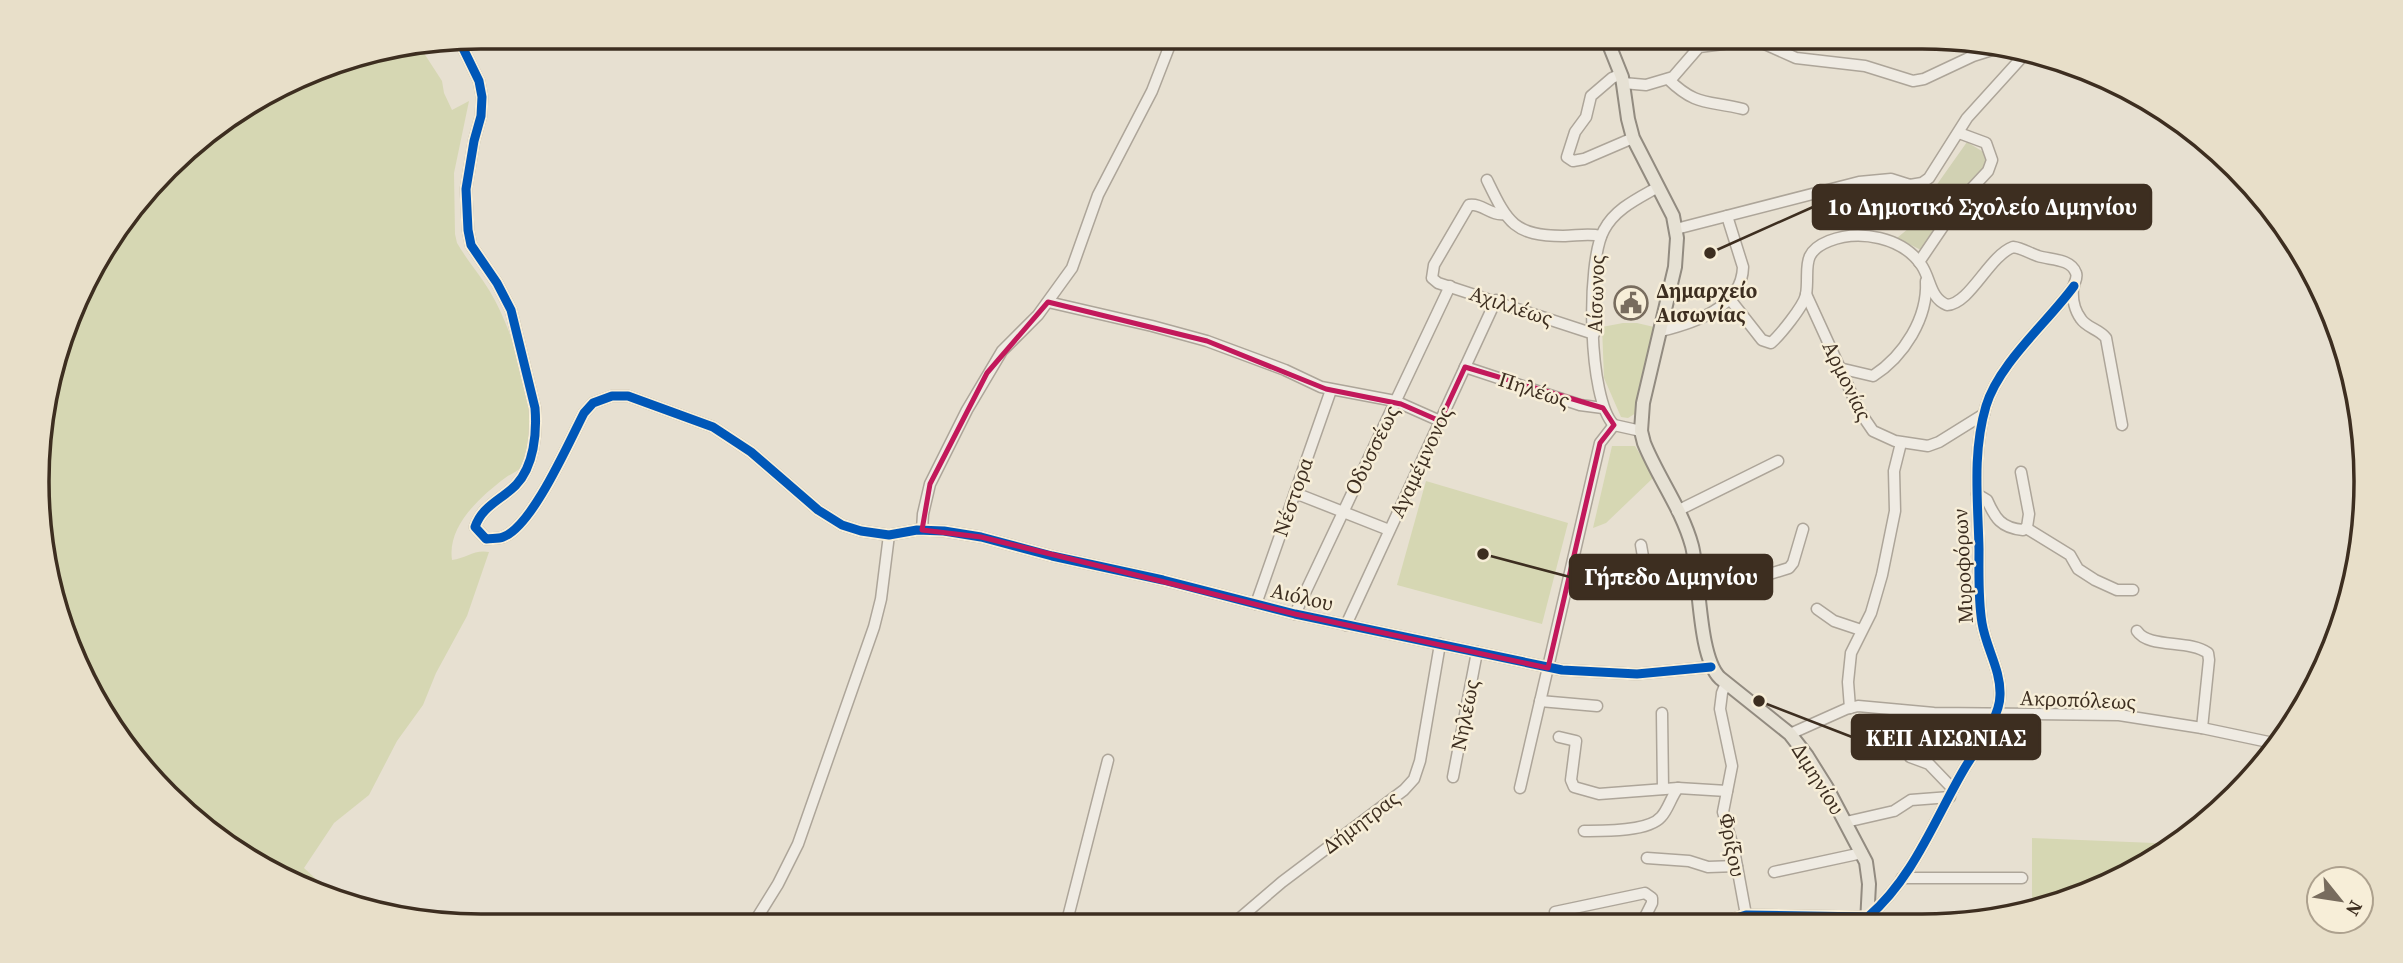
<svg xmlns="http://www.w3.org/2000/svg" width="2403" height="963" font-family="'Source Serif 4',serif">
<rect width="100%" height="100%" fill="#e7e0d1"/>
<g fill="#d6d7b3">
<path d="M420,47l22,34 2,12 8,17 17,-9 -15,72 1,61 2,9c11,19 26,35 36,54 20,35 54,132 29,169 -4,6 -12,8 -17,12 -25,19 -58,48 -53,82 14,-2 23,-11 37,-8l-22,64 -31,57 -13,32 -26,36 -28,54 -35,28 -30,45 38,35 -131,-68 -100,-107 -66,-159 -4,-146 55,-164 93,-112 149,-87z"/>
<polygon points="1623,323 1637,323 1654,327 1636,413 1628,418 1621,417 1604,378 1602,327"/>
<polygon points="1612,446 1635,446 1654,477 1606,523 1593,528"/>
<polygon points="1426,481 1568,523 1542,624 1397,585"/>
<polygon points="2032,838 2154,843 2168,847 2118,881 2032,907"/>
</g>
<polygon fill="#d1d1b3" points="1967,142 1990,156 1989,166 1932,241 1921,250 1897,238 1909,228 1909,221 1921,220 1926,200"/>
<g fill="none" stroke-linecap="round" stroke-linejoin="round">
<defs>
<g id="minor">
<polyline points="1749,37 1796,58 1865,66 1913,81 1924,79 1973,56 1992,50 2003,50"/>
<path d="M459,40l20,41 3,16 -1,19 -7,25 -8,48 2,41 3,15 26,38 14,27 24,98c2,25 -1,58 -19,77 -15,15 -34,21 -41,42l11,12c5,-1 12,0 17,-2 29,-10 66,-95 81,-124l9,-10 19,-7h16l85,31 38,25 67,58 24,15 19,6 28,4 28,-5 27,1 37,6 71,19 111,24 132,34 267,56 75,4 74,-7"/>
<polyline points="1621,74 1612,78 1591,96 1586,117 1575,132 1567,157 1573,161 1584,159 1633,138"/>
<path d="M1668,79c29,28 39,21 75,30"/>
<polyline points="1623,83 1646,85 1673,77 1699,47 1723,44 1732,37"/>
<path d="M1487,180c20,41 26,56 76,56 13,0 25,-3 38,0"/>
<path d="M1504,214c-13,2 -22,-11 -35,-9l-35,60 -2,13 6,5 156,51"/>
<polyline points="1676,229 1859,182 1891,179 1910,185 1922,183 1929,178 1967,118 2025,54"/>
<polyline points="1919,262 1961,200 1988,171 1992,160 1986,143 1959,133"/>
<polyline points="1806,294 1860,412 1873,431 1895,441 1928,446 1939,442 1984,414"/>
<path d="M1729,298l33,42 9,3c9,-8 32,-36 35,-48 4,-25 -7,-42 23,-54 30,-12 74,-4 93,25 9,14 8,32 25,39 23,-1 42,-49 66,-58 9,1 16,6 25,9 11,4 33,2 38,17 2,5 -2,10 -3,15 -1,11 2,23 8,31 6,9 18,10 25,19l16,87"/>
<polyline points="1048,302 1152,326 1207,341 1285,370 1321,387 1395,401 1440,421"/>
<path d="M1661,331c32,-8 81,-23 82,-64l-16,-51"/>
<polyline points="1465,367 1580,405 1603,408"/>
<path d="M1839,368l34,8c31,-20 55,-58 53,-95"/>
<path d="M1641,431l-27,-6c-26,-25 -28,-163 -10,-195 11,-21 33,-31 54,-43"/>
<polyline points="1295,493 1389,530"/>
<path d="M1977,494l10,6c8,18 14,28 36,30l4,-3 2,-13 -8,-42"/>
<polyline points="1677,511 1778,461"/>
<polyline points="2026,528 2070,555 2078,569 2095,580 2117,590 2133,590"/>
<polyline points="922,530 923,514 930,484 967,410 1002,351 1038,315 1072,268 1098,195 1152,91 1173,37"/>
<polyline points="1641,545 1645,568 1648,573 1661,575 1696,569"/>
<polyline points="1698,585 1747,581 1789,568 1793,563 1803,529"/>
<polyline points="1256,604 1331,390"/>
<polyline points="1817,609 1834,621 1861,630"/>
<polyline points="1295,614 1450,286"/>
<polyline points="1346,625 1496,300"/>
<path d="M2137,631c12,18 52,8 71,22l1,7 -7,68"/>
<polyline points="1726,683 1722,693 1720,709 1732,766 1723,812 1734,850 1746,915 1752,923"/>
<polyline points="1540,701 1597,706"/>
<polyline points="1850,708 1848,682 1851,653 1871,613 1882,575 1895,511 1894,471 1901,443"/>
<polyline points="1662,713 1663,789"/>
<polyline points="1790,734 1846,709 1858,706 1934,713 2119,715 2202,728 2278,744"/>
<polyline points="1559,737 1576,741 1571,780 1574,787 1599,794 1678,788 1727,791"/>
<polyline points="1910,757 1929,764 1953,789"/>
<polyline points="1453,777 1477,652"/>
<polyline points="1520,788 1600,443 1614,425"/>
<polyline points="1846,822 1894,811 1911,800 1950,797"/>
<path d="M1584,831c18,0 64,1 77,-14 7,-7 10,-20 17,-29"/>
<polyline points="1647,858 1689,861 1708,867 1737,866"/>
<polyline points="1774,872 1862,853"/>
<polyline points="1902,878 2022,878"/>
<polyline points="1555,912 1645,893 1652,898 1652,903 1642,923"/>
<path d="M1720,923l26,-8 122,2c45,-39 66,-96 95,-146 12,-21 37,-52 37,-76 1,-25 -14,-47 -18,-72 -4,-24 -3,-50 -3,-74 -1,-48 -7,-96 7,-143 13,-43 61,-83 88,-120"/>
<polyline points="1233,924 1282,882 1404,790 1414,779 1420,761 1440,644"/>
<polyline points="1066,925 1108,760"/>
<polyline points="752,926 778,884 798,844 874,627 881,599 889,535"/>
</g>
<path id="major" d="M1606,37l16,40 6,42 5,19 40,78 4,22 -2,29 -32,136 -2,28 3,12c14,35 38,66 48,103 8,32 6,111 28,132l70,56 17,22 20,32 39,74 3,22 -2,39"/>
</defs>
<use href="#minor" stroke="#ada599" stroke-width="13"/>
<use href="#major" stroke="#928b80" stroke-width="16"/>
<use href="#minor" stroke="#efebe3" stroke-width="10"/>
<use href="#major" stroke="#e6e1d4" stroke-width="12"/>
<defs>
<g id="cycleway">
<path d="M459,40l20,41 3,16 -1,19 -7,25 -8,48 2,41 3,15 26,38 14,27 24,98c2,25 -1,58 -19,77 -15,15 -34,21 -41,42l11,12c5,-1 12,0 17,-2 29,-10 66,-95 81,-124l9,-10 19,-7h16l85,31 38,25 67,58 24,15 19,6 28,4 28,-5 27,1 37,6 71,19 111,24 132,34 267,56 75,4 74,-7"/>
<path d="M1720,923l26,-8 122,2c45,-39 66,-96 95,-146 12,-21 37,-52 37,-76 1,-25 -14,-47 -18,-72 -4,-24 -3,-50 -3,-74 -1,-48 -7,-96 7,-143 13,-43 61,-83 88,-120"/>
</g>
</defs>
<use href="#cycleway" stroke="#f7eed8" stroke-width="13"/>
<use href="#cycleway" stroke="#0057b8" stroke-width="9"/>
</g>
<path fill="none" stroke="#c2185b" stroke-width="5" stroke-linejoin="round" d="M1048,302l159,39 119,48 75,15 39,17 25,-54 138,41 11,17 -14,18 -52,225 -253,-54 -314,-77 -59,-7 8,-46 57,-111z"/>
<defs>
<symbol id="civic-ring" viewBox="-11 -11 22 22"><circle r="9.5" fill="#f7eed8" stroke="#786c5e" stroke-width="1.5"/><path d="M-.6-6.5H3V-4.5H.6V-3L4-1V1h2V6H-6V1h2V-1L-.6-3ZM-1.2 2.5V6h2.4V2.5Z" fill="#786c5e"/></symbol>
</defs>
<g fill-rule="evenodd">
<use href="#civic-ring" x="1612" y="284" width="38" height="38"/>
</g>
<g text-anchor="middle" stroke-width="5" stroke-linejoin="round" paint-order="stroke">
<g font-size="21" font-weight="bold" fill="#3d2e20" stroke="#f7eed8" text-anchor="start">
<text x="1656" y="298">Δημαρχείο<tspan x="1656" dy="24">Αισωνίας</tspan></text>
</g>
<g font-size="21" fill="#3d2e20" stroke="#f7eed8">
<text transform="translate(1596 294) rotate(-88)" y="7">Αίσωνος</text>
<text transform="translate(1511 306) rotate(18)" y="7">Αχιλλέως</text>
<text transform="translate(1847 381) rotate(64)" y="7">Αρμονίας</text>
<text transform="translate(1534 390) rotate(18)" y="7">Πηλέως</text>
<text transform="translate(1372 450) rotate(-64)" y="7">Οδυσσέως</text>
<text transform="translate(1421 462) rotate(-65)" y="7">Αγαμέμνονος</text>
<text transform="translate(1293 497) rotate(-71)" y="7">Νέστορα</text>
<text transform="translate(1963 566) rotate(-93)" y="7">Μυροφόρων</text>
<text transform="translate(1302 597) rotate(13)" y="7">Αιόλου</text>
<text transform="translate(2078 700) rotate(2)" y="7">Ακροπόλεως</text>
<text transform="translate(1465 715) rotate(-79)" y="7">Νηλέως</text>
<text transform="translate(1818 779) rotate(58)" y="7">Διμηνίου</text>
<text transform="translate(1361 822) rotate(-37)" y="7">Δήμητρας</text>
<text transform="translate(1732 845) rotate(79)" y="7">Φρίξου</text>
</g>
</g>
<path d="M0 0H2403V963H0ZM481 49H1922A432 432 0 0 1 2354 481V482A432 432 0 0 1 1922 914H481A432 432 0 0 1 49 482V481A432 432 0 0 1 481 49Z" fill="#e8dfc9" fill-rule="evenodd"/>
<path fill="none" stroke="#3d2e20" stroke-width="3.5" d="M481 49H1922A432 432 0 0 1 2354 481V482A432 432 0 0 1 1922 914H481A432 432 0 0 1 49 482V481A432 432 0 0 1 481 49Z"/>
<path fill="none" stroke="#3d2e20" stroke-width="2.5" d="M1710 253L1813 207M1483 554L1570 577M1759 701L1852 737"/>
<g fill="#3d2e20" stroke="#f7eed8" stroke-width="2.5">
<circle cx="1710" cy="253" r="7"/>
<circle cx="1483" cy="554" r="7"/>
<circle cx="1759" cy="701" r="7"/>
</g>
<g fill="#3d2e20" stroke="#3d2e20" stroke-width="2.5">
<rect x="1813" y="185" width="338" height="44" rx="7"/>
<rect x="1570" y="555" width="202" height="44" rx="7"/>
<rect x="1852" y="715" width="188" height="44" rx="7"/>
</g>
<g font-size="23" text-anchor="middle" font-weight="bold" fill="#fff">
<text x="1982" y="215">1ο Δημοτικό Σχολείο Διμηνίου</text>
<text x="1671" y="585">Γήπεδο Διμηνίου</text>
<text x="1946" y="746">ΚΕΠ ΑΙΣΩΝΙΑΣ</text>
</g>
<g transform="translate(2340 900) rotate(120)"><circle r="33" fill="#f7eed8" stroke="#ada18e" stroke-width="2"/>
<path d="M0-5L12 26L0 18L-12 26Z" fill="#786c5e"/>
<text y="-10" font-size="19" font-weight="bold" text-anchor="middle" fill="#3d2e20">N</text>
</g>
</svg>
